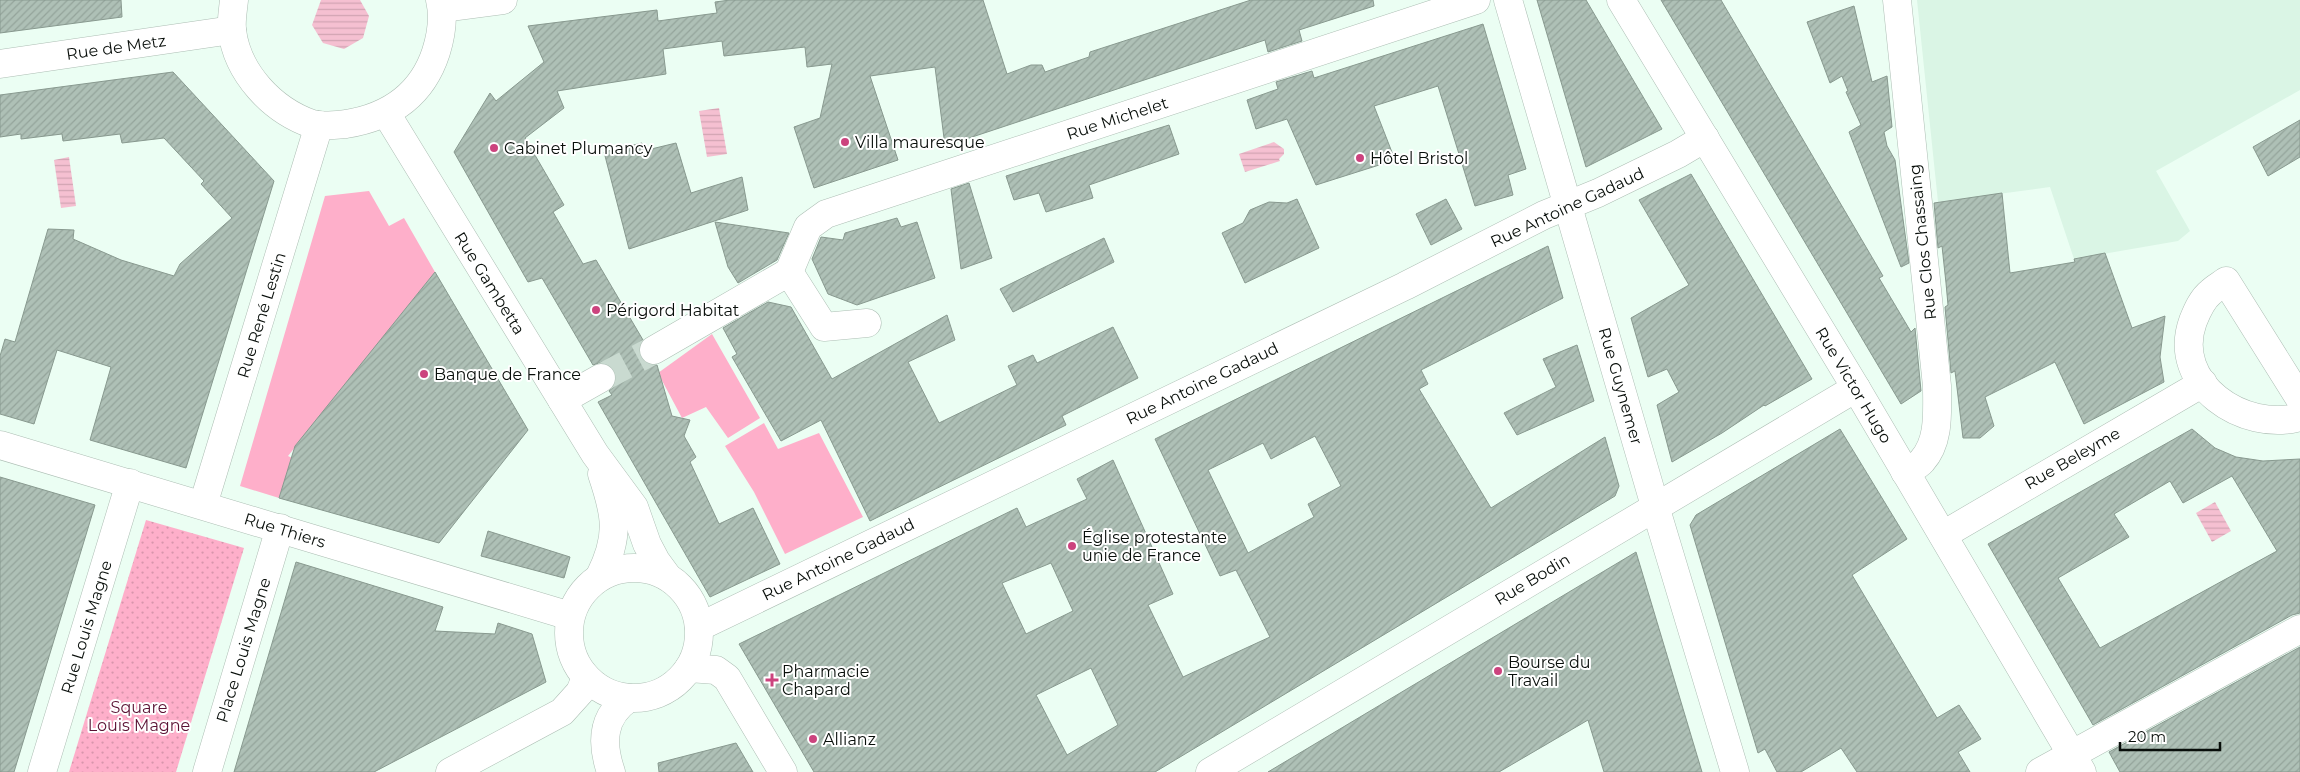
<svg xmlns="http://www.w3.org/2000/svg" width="2300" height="772" font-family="Montserrat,sans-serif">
<defs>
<pattern id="park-dots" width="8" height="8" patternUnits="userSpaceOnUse" patternTransform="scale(1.25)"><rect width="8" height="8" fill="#feafca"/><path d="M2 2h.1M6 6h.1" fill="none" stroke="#d895ac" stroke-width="1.8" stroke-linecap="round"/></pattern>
<pattern id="water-rules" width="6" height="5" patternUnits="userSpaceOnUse" patternTransform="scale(1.25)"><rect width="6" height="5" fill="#f5c0d1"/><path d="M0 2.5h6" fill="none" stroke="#d1a4b2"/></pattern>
<pattern id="building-hatch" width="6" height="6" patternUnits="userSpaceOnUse" patternTransform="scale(1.25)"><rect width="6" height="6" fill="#aec0b6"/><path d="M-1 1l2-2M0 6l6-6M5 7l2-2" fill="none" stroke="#94a49b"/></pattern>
</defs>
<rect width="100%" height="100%" fill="#ebfef3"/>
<polygon fill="#daf5e5" points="1917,0 2300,0 2300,90 2156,171 2190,231 2178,241 2074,259 2050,187 1938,202"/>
<g fill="#feafca">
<polygon points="369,191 389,226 404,218 435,272 288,456 292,458 279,498 240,486 325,196"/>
<polygon points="712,334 760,418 728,438 706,407 682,418 658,373"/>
<polygon points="764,423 778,449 819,433 863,517 785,554 754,492 725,446"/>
</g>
<polygon fill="url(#park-dots)" points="146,520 244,548 176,772 69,772"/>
<g fill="url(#water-rules)">
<polygon points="321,0 360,0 369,16 363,38 344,49 323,43 312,25"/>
<polygon points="719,108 727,154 707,157 699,111"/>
<polygon points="1274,142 1284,149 1284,154 1279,159 1280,161 1245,172 1239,154"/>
<polygon points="69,157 76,206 61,208 54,160"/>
<polygon points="2215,502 2231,531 2212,542 2196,513"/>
</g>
<g fill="url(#building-hatch)" stroke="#88998f" fill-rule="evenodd">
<polygon points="0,0 121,0 122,17 0,33"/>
<polygon points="730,0 983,0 1007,74 1031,65 1042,65 1045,72 1089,57 1090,52 1251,0 1373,0 1374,6 1299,30 1302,41 1268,52 1265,40 945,146 935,67 870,76 898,160 814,188 794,127 820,118 832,64 807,67 805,47 724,56 722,41 663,49 666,74 557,91 564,108 525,138 564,205 553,212 583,264 596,260 643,340 638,350 640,357 647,364 657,365 672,416 690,420 684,436 696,457 690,462 719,524 753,508 780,564 710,597 598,402 612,395 609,391 615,386 617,379 614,370 608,364 602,362 593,365 542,278 528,282 454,152 490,93 496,101 544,62 528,26 657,10 658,21 717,13 715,2"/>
<polygon points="1537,0 1586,0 1662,129 1586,167"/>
<polygon points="1661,0 1721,0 1883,276 1879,278 1911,332 1915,328 1921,391 1901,404"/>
<polygon points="1854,6 1872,82 1887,76 1892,127 1884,132 1887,146 1895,160 1909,263 1901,267 1849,132 1861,125 1846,92 1848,91 1842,76 1830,83 1807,22"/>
<polygon points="1483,24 1526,169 1508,175 1513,195 1475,206 1438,86 1374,106 1395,160 1316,185 1287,119 1256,129 1247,100 1278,89 1276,82 1312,71 1314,78"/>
<polygon points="173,72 274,181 186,468 90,440 111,367 57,350 34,424 0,414 0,356 5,339 15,342 48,229 74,230 73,239 121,260 174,276 180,264 232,218 201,184 204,181 164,138 122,143 120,134 63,141 62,134 21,139 21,134 0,137 0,95"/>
<polygon points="2300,120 2300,157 2268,176 2253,147"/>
<polygon points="1169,125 1179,154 1089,185 1093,198 1046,212 1039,193 1014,200 1006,176"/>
<polygon points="642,143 643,151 676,143 691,193 742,177 748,210 629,249 604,152"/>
<polygon points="1691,174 1812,379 1765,406 1764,405 1722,433 1672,462 1657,405 1679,392 1667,369 1648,377 1631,318 1689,285 1639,200"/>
<polygon points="969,183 992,258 961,269 951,189"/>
<polygon points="2002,193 2010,273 2075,262 2074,259 2105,253 2132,328 2165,316 2160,357 2164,382 2084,424 2055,362 1985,397 1994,426 1980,438 1963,438 1955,371 1951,373 1945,307 1948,305 1946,283 1942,246 1938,248 1934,203"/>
<polygon points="1297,199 1319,248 1245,283 1222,233 1243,223 1250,210 1269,202 1287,203"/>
<polygon points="1446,199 1462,229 1431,245 1416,214"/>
<polygon points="897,218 901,227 917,222 935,278 857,305 828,294 812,259 821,237 843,240 845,233"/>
<polygon points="715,222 789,233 777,260 738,283 728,267"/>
<polygon points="1104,238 1114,262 1013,312 1000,289"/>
<path d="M1548,246l15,52 -142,72 7,14 -9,5 72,119 114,-71 14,49 -4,10 -460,276h-341l-75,-128 278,-136 9,19 61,-28 -10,-20 36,-19 60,134 -25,11 35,72 87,-40 -34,-67 -16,6 -65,-137zM1315,436l26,50 -33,18 6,13 -66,36 -40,-83 55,-27 8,16zM1051,563l22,48 -47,23 -24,-51zM1091,668l27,57 -51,30 -31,-60z"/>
<polygon points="435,272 528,430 439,543 279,498 295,446"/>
<polygon points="768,302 791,307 832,379 947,315 955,340 908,362 939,423 1017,385 1008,366 1033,355 1037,363 1113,327 1138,378 1062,416 1066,425 870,521 821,420 781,441 732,357 737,354 723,328"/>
<polygon points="1577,345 1594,401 1517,435 1504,413 1556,387 1543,359"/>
<polygon points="1840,429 1907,539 1852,575 1937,718 1959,705 1981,739 1958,752 1970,772 1857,772 1841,748 1801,772 1777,772 1765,749 1758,753 1690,525 1696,515"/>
<path d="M2192,429l23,19 21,9 27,4 37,-2v154l-8,2 -199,110 -105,-181zM2232,476l45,75 -177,97 -42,-70 71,-41 -15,-23 56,-33 13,22z"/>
<polygon points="0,477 95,505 14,772 0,772"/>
<polygon points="488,531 570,557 564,578 481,556"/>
<polygon points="1636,552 1702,772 1604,772 1588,720 1499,772 1268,772"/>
<polygon points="296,562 443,607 435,631 495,634 498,623 532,634 546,682 374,772 234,772"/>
<polygon points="2300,647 2300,772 2120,772 2109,752"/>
<polygon points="736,743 753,772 659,772 658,763"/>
</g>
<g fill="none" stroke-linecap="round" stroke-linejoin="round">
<polyline stroke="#c9dad0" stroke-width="28" stroke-dasharray="28 14" stroke-linecap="butt" points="601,378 654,350"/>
<defs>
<g id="minor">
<path d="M234,0c-1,10 -3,21 -2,30 5,43 40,80 80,94 10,3 24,1 34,0 44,-7 76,-29 90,-72 5,-16 8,-35 4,-52"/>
<polyline points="1508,0 1655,506 1735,772"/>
<path d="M1897,0l40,386c0,26 3,55 -15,75 -4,5 -12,8 -17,11"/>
<polyline points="442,8 503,0"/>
<polyline points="0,64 232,30"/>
<polyline points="386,113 595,454 634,507 647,544 656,561 667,576"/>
<polyline points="789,272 808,227 826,214 1476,0"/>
<polyline points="654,350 789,272 824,327 867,323"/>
<path d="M2300,399l-74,-118c-5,4 -11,7 -15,11 -9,7 -14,19 -18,29 -23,63 51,112 107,96"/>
<polyline points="562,400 601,378"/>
<polyline points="0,445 570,616"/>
<polyline points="203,505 319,125"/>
<polyline points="1943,535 2203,383"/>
<circle cx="634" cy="633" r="65"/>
<path d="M600,576c20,-40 16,-61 2,-102"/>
<polyline points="699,627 1405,286 1544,215 1598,193 1678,154 1705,138"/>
<polyline points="689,668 716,670 727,678 783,772"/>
<polyline points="42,772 130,483"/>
<polyline points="207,772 280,528"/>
<polyline points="450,772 562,712 580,692 585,680 584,675"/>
<path d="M611,772c-10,-29 -9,-56 18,-74"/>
<polyline points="1210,772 1856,388"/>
<polyline points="2040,772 2300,629"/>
</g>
<polyline id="major" points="1621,0 1856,388 2082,772"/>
</defs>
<use href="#minor" stroke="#adbeb4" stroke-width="29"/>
<use href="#major" stroke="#adbeb4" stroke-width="29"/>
<use href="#minor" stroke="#fff" stroke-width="28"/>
<use href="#major" stroke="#fff" stroke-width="28"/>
</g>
<g fill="#cc437e" stroke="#fff" stroke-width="2">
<circle cx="845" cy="142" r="5"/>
<circle cx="494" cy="148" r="5"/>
<circle cx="1360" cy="158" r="5"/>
<circle cx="596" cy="310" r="5"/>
<circle cx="424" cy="374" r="5"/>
<circle cx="1072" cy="546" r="5"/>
<circle cx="1498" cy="671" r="5"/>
<path d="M769.5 672.5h5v5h5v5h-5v5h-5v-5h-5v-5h5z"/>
<circle cx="813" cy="739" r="5"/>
</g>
<g text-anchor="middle" stroke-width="4" stroke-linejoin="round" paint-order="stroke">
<g font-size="16" fill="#080e0a" stroke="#fff">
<text transform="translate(116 47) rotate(-8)" y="6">Rue de Metz</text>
<text transform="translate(1117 118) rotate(-18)" y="6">Rue Michelet</text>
<text transform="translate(1567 207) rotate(-25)" y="6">Rue Antoine Gadaud</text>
<text transform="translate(1922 242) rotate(-96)" y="6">Rue Clos Chassaing</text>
<text transform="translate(490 283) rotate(58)" y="6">Rue Gambetta</text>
<text transform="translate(261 315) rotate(-73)" y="6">Rue René Lestin</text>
<text transform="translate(1202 383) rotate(-26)" y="6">Rue Antoine Gadaud</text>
<text transform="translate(1854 385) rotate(59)" y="6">Rue Victor Hugo</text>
<text transform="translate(1621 386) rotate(74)" y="6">Rue Guynemer</text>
<text transform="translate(2072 458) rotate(-30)" y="6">Rue Beleyme</text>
<text transform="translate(285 530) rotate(17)" y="6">Rue Thiers</text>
<text transform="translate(838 559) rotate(-26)" y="6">Rue Antoine Gadaud</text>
<text transform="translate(1532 579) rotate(-31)" y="6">Rue Bodin</text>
<text transform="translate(86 627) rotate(-73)" y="6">Rue Louis Magne</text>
<text transform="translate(243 650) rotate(-73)" y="6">Place Louis Magne</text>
</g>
<g font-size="16" fill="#080e0a" stroke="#fff" text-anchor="start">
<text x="855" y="148">Villa mauresque</text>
<text x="504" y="154">Cabinet Plumancy</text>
<text x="1370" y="164">Hôtel Bristol</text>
<text x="606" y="316">Périgord Habitat</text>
<text x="434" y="380">Banque de France</text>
<text x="1082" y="543">Église protestante<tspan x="1082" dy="18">unie de France</tspan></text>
<text x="1508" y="668">Bourse du<tspan x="1508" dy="18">Travail</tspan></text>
<text x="782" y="677">Pharmacie<tspan x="782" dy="18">Chapard</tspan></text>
<text x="823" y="745">Allianz</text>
</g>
<g font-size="16" fill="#5a1133" stroke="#fff">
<text x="139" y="713">Square<tspan x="139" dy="18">Louis Magne</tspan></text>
</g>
</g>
<path d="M2120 742v8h100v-8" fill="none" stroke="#080e0a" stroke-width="2.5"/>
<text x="2128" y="742" font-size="15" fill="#080e0a" stroke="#ffffff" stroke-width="4" paint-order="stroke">20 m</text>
</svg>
